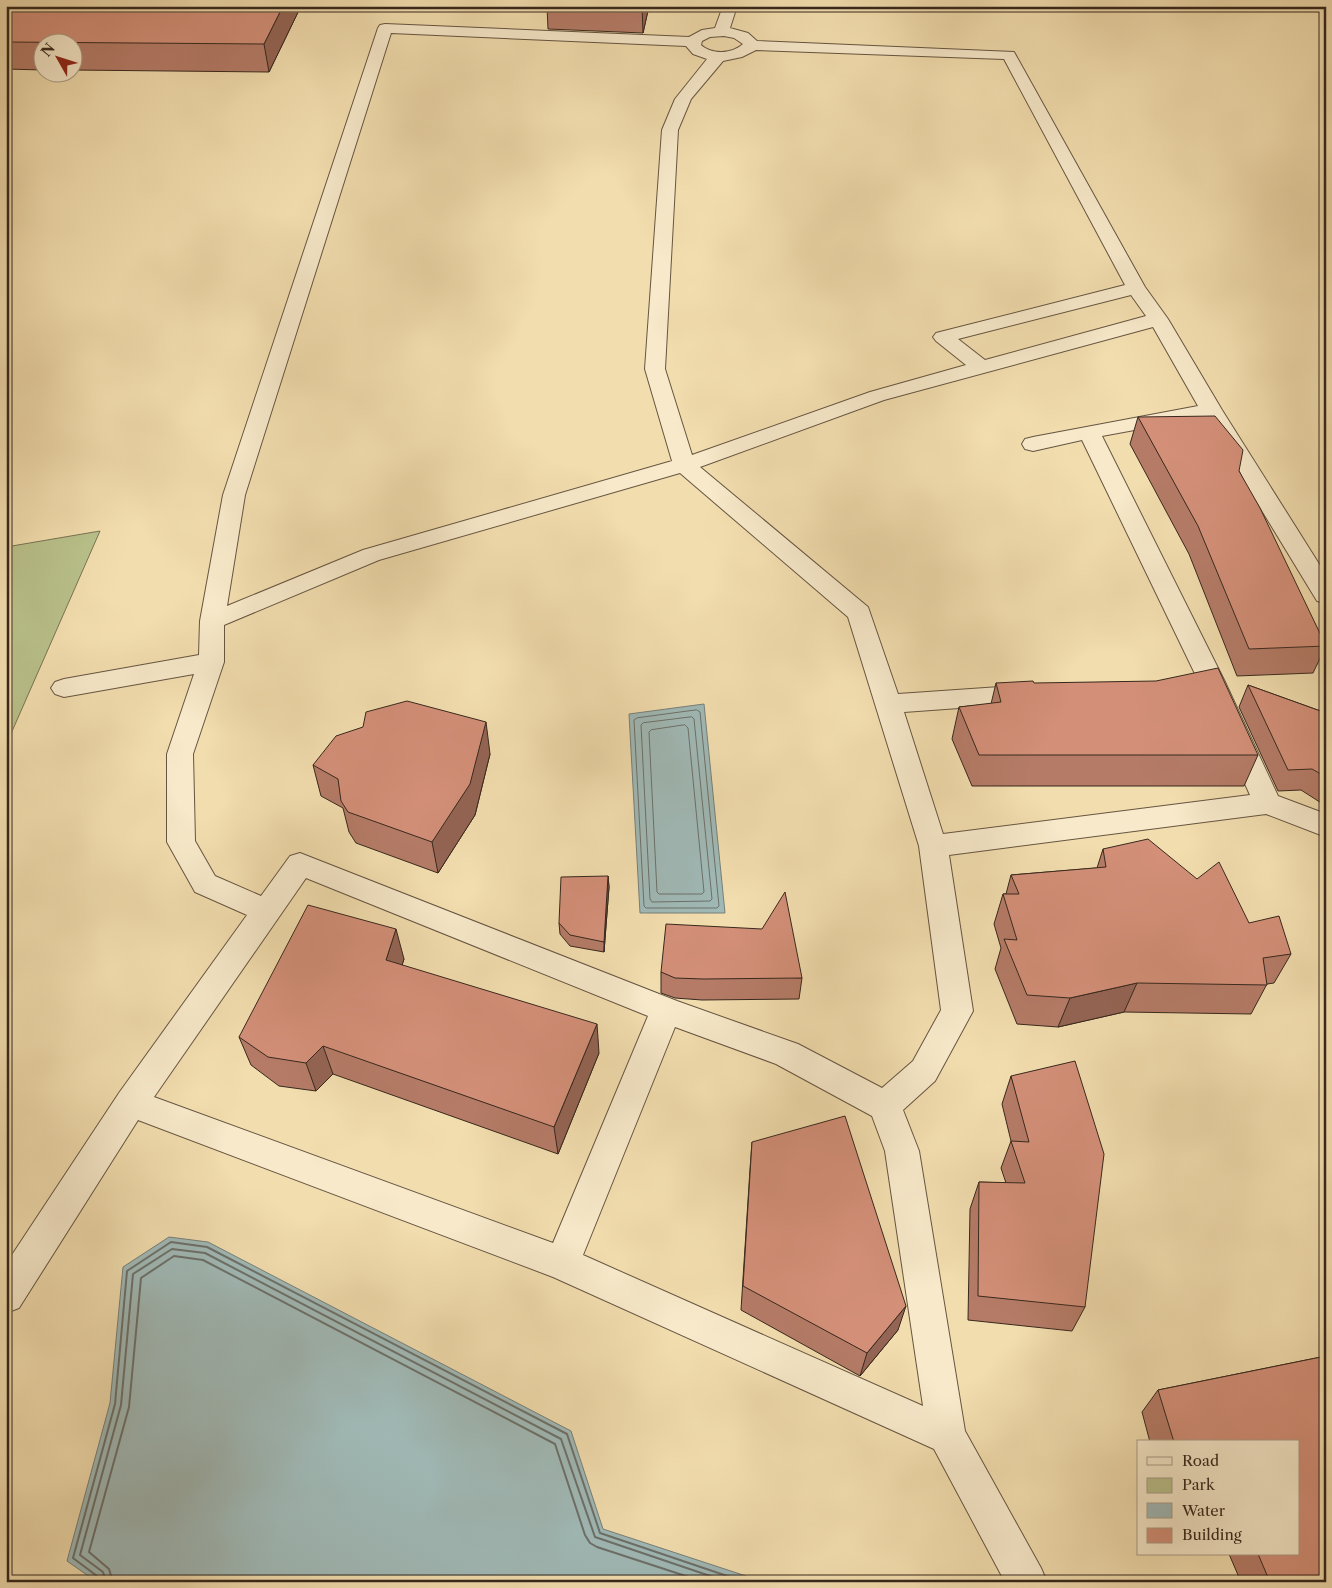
<svg xmlns="http://www.w3.org/2000/svg" width="1332" height="1588" font-family="'Libre Caslon Text',serif">
<rect width="100%" height="100%" fill="#f2ddae"/>
<filter id="stains"><feTurbulence type="fractalNoise" baseFrequency=".004" numOctaves="4"/><feColorMatrix values="0 0 0 0 .2 0 0 0 0 .09 0 0 0 0 .02 0 0 0 .5 -.17"/></filter>
<radialGradient id="worn" r=".72"><stop offset=".6" stop-color="#630" stop-opacity="0"/><stop offset="1" stop-color="#630" stop-opacity=".3"/></radialGradient>
<polygon fill="#b9c18b" stroke="#787454" points="100,531 6,745 6,547"/>
<g fill="#a0b9b6" stroke="#767f79">
<polygon points="704,704 725,913 640,913 629,714"/>
<polygon points="169,1237 208,1242 571,1431 603,1529 746,1576 753,1582 97,1582 67,1561 110,1403 123,1267"/>
</g>
<g fill="none" stroke-linecap="round" stroke-linejoin="round">
<g stroke="#6c706a" stroke-width="1">
<polygon points="697,710 700,712 719,906 717,908 646,908 644,906 634,720 637,718"/>
<polygon points="692,717 694,719 712,899 710,901 652,902 650,899 641,725 643,723"/>
<polygon points="685,725 688,728 704,892 702,894 659,894 657,892 649,732 651,730"/>
</g>
<g stroke="#6c706a" stroke-width="2">
<polyline points="99,1582 97,1576 73,1558 115,1404 127,1271 171,1242 207,1247 567,1434 600,1533 745,1582"/>
<polyline points="106,1582 103,1572 80,1555 121,1405 133,1274 172,1249 205,1253 561,1439 595,1537 728,1582"/>
<polyline points="113,1582 109,1569 89,1552 129,1407 141,1278 174,1256 203,1260 555,1444 585,1535 590,1543 597,1547 704,1582"/>
</g>
<defs>
<path id="minor" d="M723,6h14l-7,22 18,5 9,8 257,11 131,235 23,32 54,91 104,165v28l-9,-2 -112,-184 -103,19 122,244 54,116 48,18v23l-60,-23 -317,41 24,156 -38,70 -32,29 16,41 46,280 76,137 6,14h-42l-71,-133 -381,-172 -415,-157 -119,188 -13,5v-49l113,-171 128,-178 -52,-23 -28,-50v-88l27,-80 -130,23 -9,-3 -4,-6 4,-6 9,-3 135,-24 1,-34 23,-126 155,-467 2,-3 5,-1 304,13 13,-7 13,-2zM391,33l295,13 7,8 14,5 -32,40 -13,31 -17,239 27,92 -309,89 -136,56 18,-111zM724,36l10,2 9,6c-11,10 -31,11 -42,1l1,-4 8,-4zM756,50l248,9 121,226 -189,48 -3,4 3,4 30,24 -96,27 -178,63 -27,-86 13,-239 13,-31 32,-38 19,-4zM1131,295l15,21 -161,44 -27,-21zM1153,327l45,79 -165,31 -8,2 -3,5 3,5 8,2 49,-11 116,240 52,115 -307,39 -39,-122 126,-9 9,-3 4,-6 -4,-6 -9,-3 -132,9 -30,-87 -168,-140 184,-67zM680,473l168,144 71,229 22,164 -28,51 -31,27 -84,-44 -121,-43 -377,-148 -10,3 -29,40 -46,-20 -20,-35 -2,-87 31,-92v-37l155,-65zM306,878l342,138 -95,227 -399,-146zM675,1027l101,37 96,52 13,35 38,255 -340,-151z"/>
</defs>
<use href="#minor" stroke="#665541" stroke-width="2"/>
<use href="#minor" fill="#f7e9ca" fill-rule="evenodd"/>
</g>
<g fill="#b57b67" stroke="#37281d">
<polygon points="6,6 301,6 269,72 72,70 72,42 42,42 42,70 6,69"/>
<polygon points="547,6 649,6 643,33 548,29"/>
<polygon points="1138,417 1239,471 1326,646 1313,673 1237,676 1189,554 1130,444"/>
<polygon points="996,683 1258,755 1244,786 972,786 952,739 959,707 991,704"/>
<polygon points="1248,685 1326,713 1326,806 1301,790 1278,791 1239,707"/>
<polygon points="490,754 475,815 438,873 356,843 349,832 343,808 321,796 313,765"/>
<polygon points="1103,849 1249,923 1291,954 1274,983 1267,984 1251,1014 1124,1012 1058,1027 1017,1024 995,969 1001,948 994,924 1003,894 1006,894 1011,875 1097,868"/>
<polygon points="608,876 609,887 604,952 570,946 560,934 559,923"/>
<polygon points="404,959 402,965 599,1053 558,1154 333,1074 316,1091 279,1086 251,1065 239,1037"/>
<polygon points="661,972 802,978 799,999 702,1000 675,998 661,993"/>
<polygon points="1011,1076 1085,1307 1072,1331 968,1320 970,1209 979,1182 1006,1183 1001,1168 1011,1141 1002,1104"/>
<polygon points="752,1142 898,1330 860,1376 741,1310 750,1169"/>
<polygon points="1326,1356 1326,1582 1241,1582 1229,1554 1298,1554 1298,1442 1150,1442 1142,1412 1158,1390"/>
</g>
<g fill="#946454" stroke="#37281d">
<polygon points="283,6 301,6 269,72 264,44"/>
<polygon points="642,6 649,6 643,33"/>
<polygon points="486,722 490,754 475,815 438,873 432,842"/>
<polygon points="608,876 609,887 604,952 604,942"/>
<polygon points="396,929 404,959 394,990 386,960"/>
<polygon points="1137,983 1124,1012 1058,1027 1070,998"/>
<polygon points="597,1024 599,1053 558,1154 554,1127"/>
<polygon points="323,1046 333,1074 316,1091 306,1063"/>
<polygon points="906,1306 898,1330 860,1376 867,1353"/>
</g>
<g fill="#d38f78" stroke="#37281d">
<polygon points="6,6 283,6 264,44 6,42"/>
<polygon points="1215,416 1243,450 1239,471 1260,508 1326,646 1249,649 1198,526 1138,417"/>
<polygon points="1218,668 1258,755 979,755 959,707 1001,702 996,683 1033,681 1034,683 1156,681"/>
<polygon points="1248,685 1326,713 1326,777 1312,769 1288,770"/>
<polygon points="407,701 486,722 470,784 432,842 348,812 341,801 338,779 313,765 336,736 363,727 366,712"/>
<polygon points="1148,839 1197,879 1219,862 1249,923 1279,916 1291,954 1263,958 1267,985 1137,983 1070,998 1027,995 1004,939 1017,940 1003,894 1019,894 1011,875 1106,867 1103,849"/>
<polygon points="608,876 604,942 570,935 559,923 561,877"/>
<polygon points="785,892 802,978 703,979 675,978 661,972 666,924 762,929"/>
<polygon points="308,905 396,929 386,960 597,1024 554,1127 323,1046 306,1063 268,1057 239,1037"/>
<polygon points="1075,1061 1104,1154 1085,1307 978,1296 979,1182 1025,1183 1011,1141 1029,1142 1011,1076"/>
<polygon points="845,1116 906,1306 867,1353 743,1286 752,1142"/>
<polygon points="1326,1356 1326,1582 1270,1582 1258,1554 1298,1554 1298,1442 1174,1442 1158,1390"/>
</g>
<rect width="1332" height="1588" fill="none" stroke="#f2ddae" stroke-width="25"/>
<rect x="8" y="8" width="1317" height="1573" fill="none" stroke="#37281d" stroke-width="2.5"/>
<rect x="12" y="12" width="1307" height="1563" fill="none" stroke="#37281d"/>
<rect x="1137" y="1440" width="162" height="115" fill="#f7e9ca" stroke="#aa9c85"/>
<rect x="1147" y="1457" width="25" height="8" fill="#f7e9ca" stroke="#aa9c85"/>
<text x="1182" y="1466" font-size="15" fill="#37281d">Road</text>
<rect x="1147" y="1478" width="25" height="15" fill="#b9c18b" stroke="#aa9c85"/>
<text x="1182" y="1490" font-size="15" fill="#37281d">Park</text>
<rect x="1147" y="1503" width="25" height="15" fill="#a0b9b6" stroke="#aa9c85"/>
<text x="1182" y="1516" font-size="15" fill="#37281d">Water</text>
<rect x="1147" y="1528" width="25" height="15" fill="#d38f78" stroke="#aa9c85"/>
<text x="1182" y="1540" font-size="15" fill="#37281d">Building</text>
<g transform="translate(58 58) rotate(309)"><circle r="24" fill="#f7e9ca" stroke="#aa9c85"/>
<path d="M0-4L9 19L0 12L-9 19Z" fill="#8f2418"/>
<text y="-8" font-size="14" font-weight="bold" text-anchor="middle" fill="#37281d">N</text>
</g>
<rect width="100%" height="100%" filter="url(#stains)"/>
<rect width="100%" height="100%" fill="url(#worn)"/>
</svg>
